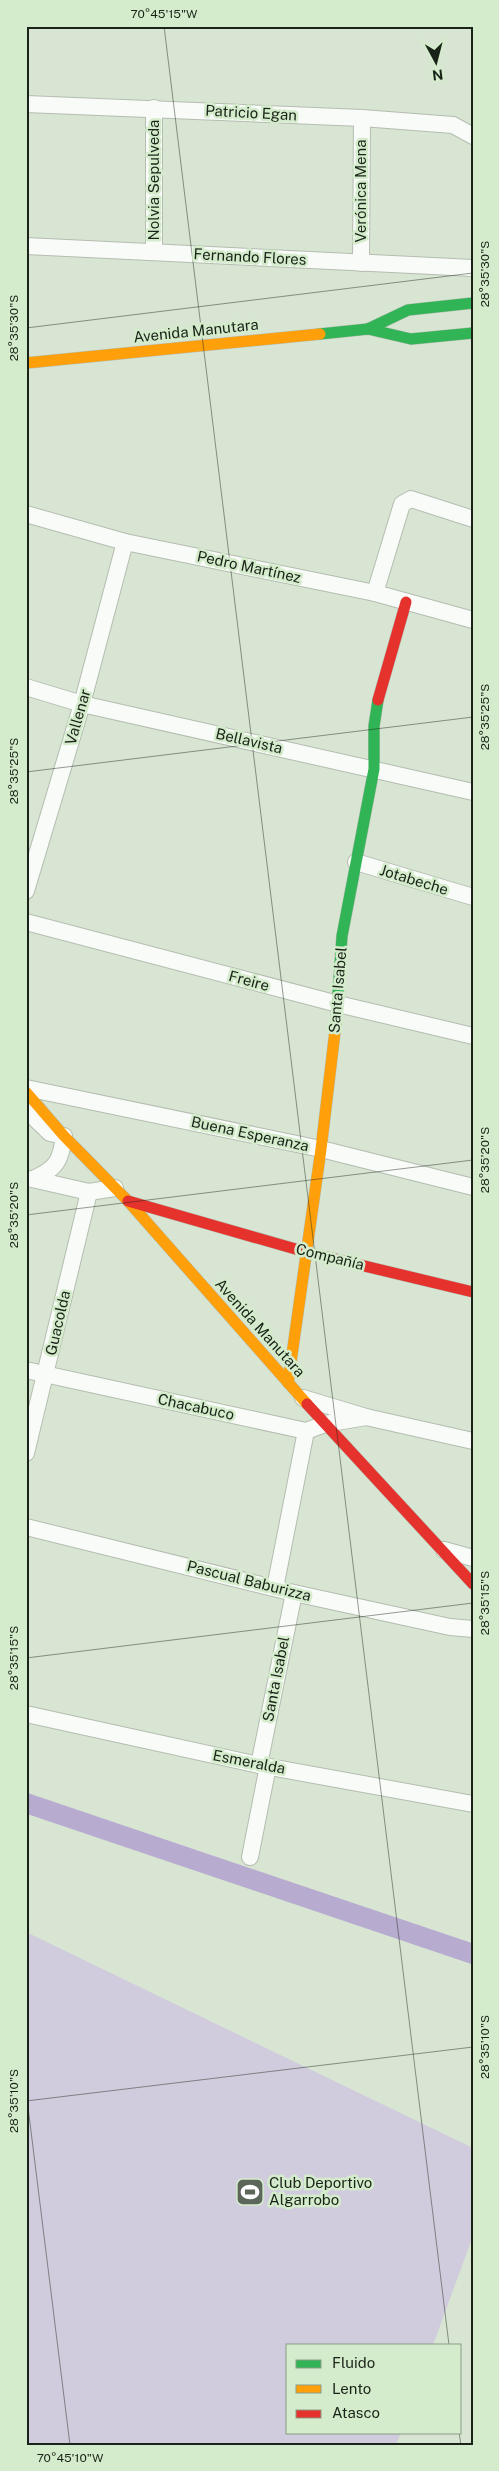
<svg xmlns="http://www.w3.org/2000/svg" width="499" height="2471" font-family="'Public Sans',sans-serif">
<rect width="100%" height="100%" fill="#d8e5d3"/>
<polygon fill="#d0ccdd" points="26,1932 473,2148 473,2236 433,2345 288,2345 288,2432 401,2432 396,2445 26,2445"/>
<g fill="none" stroke-linecap="round" stroke-linejoin="round">
<polyline stroke="#b8abd0" stroke-width="20" points="26,1803 473,1954"/>
<defs>
<g id="street">
<polyline points="26,104 362,118 453,125 473,136"/>
<polyline points="154,108 154,251"/>
<polyline points="26,246 473,268"/>
<polyline points="361,263 362,118"/>
<polyline points="26,514 125,542 375,593 473,620"/>
<polyline points="375,593 402,504 411,499 473,519"/>
<polyline points="26,687 82,704 473,792"/>
<polyline points="356,862 473,897"/>
<polyline points="26,891 82,704 125,542"/>
<polyline points="26,922 338,1004 473,1036"/>
<polyline points="26,1088 321,1149 473,1187"/>
<path d="M26,1110l24,23 14,3c-3,25 -8,33 -31,43"/>
<polyline points="32,1179 89,1192 115,1188"/>
<polyline points="26,1370 306,1431 325,1424 366,1417"/>
<polyline points="303,1398 366,1417 473,1441"/>
<polyline points="26,1453 89,1192"/>
<polyline points="26,1527 294,1593 450,1627 473,1629"/>
<polyline points="444,1550 473,1558"/>
<polyline points="275,1588 306,1431"/>
<polyline points="26,1714 259,1765 473,1804"/>
<polyline points="259,1765 294,1593"/>
<polyline points="250,1857 268,1766"/>
</g>
<g id="fast">
<polyline points="368,329 408,310 473,303"/>
<polyline points="320,334 368,329 411,339 473,333"/>
<polyline points="336,1023 342,936 374,769 374,726 378,700"/>
</g>
<g id="slow">
<polyline points="26,363 320,334"/>
<polyline points="26,1092 64,1136 128,1201 307,1404"/>
<polyline points="288,1383 321,1149 336,1023"/>
</g>
<g id="jam">
<polyline points="378,700 406,602"/>
<polyline points="128,1201 306,1252 473,1292"/>
<polyline points="307,1404 473,1584"/>
</g>
</defs>
<use href="#street" stroke="#b4bdb0" stroke-width="18"/>
<use href="#fast" stroke="#b4bdb0" stroke-width="12"/>
<use href="#slow" stroke="#b4bdb0" stroke-width="12"/>
<use href="#jam" stroke="#b4bdb0" stroke-width="12"/>
<use href="#street" stroke="#f9fbf8" stroke-width="16"/>
<use href="#fast" stroke="#30b455" stroke-width="11"/>
<use href="#slow" stroke="#ff9f0a" stroke-width="11"/>
<use href="#jam" stroke="#e5322d" stroke-width="11"/>
</g>
<path fill="none" stroke="#1a2318" stroke-width="1" stroke-opacity="0.45" d="M164,26l285,2319M26,328l447,-55M26,772l447,-55M26,1215l447,-55M26,1658l447,-55M26,2091l44,354M26,2101l447,-54M459,2432l2,13"/>
<defs>
<symbol id="stadium-square" viewBox="-11 -11 22 22"><rect x="-9" y="-9" width="18" height="18" rx="4" fill="#5c6759" stroke="#d4eccc"/><path d="M0-5a6.5 5 0 1 0 0 10a6.5 5 0 1 0 0-10ZM-3.5-1.8h7v3.6h-7Z" fill="#fff"/></symbol>
</defs>
<g fill-rule="evenodd">
<use href="#stadium-square" x="234" y="2176" width="32" height="32"/>
</g>
<g text-anchor="middle" stroke-width="5" stroke-linejoin="round" paint-order="stroke">
<g font-size="15" fill="#1a2318" stroke="#d4eccc">
<text transform="translate(251 113) rotate(3)" y="5">Patricio Egan</text>
<text transform="translate(154 180) rotate(-90)" y="5">Nolvia Sepulveda</text>
<text transform="translate(361 191) rotate(-90)" y="5">Verónica Mena</text>
<text transform="translate(250 257) rotate(3)" y="5">Fernando Flores</text>
<text transform="translate(196 331) rotate(-6)" y="5">Avenida Manutara</text>
<text transform="translate(249 567) rotate(12)" y="5">Pedro Martínez</text>
<text transform="translate(78 717) rotate(-74)" y="5">Vallenar</text>
<text transform="translate(249 741) rotate(13)" y="5">Bellavista</text>
<text transform="translate(414 880) rotate(17)" y="5">Jotabeche</text>
<text transform="translate(249 981) rotate(15)" y="5">Freire</text>
<text transform="translate(338 990) rotate(-85)" y="5">Santa Isabel</text>
<text transform="translate(250 1134) rotate(12)" y="5">Buena Esperanza</text>
<text transform="translate(330 1257) rotate(14)" y="5">Compañía</text>
<text transform="translate(58 1323) rotate(-77)" y="5">Guacolda</text>
<text transform="translate(260 1328) rotate(48)" y="5">Avenida Manutara</text>
<text transform="translate(196 1407) rotate(12)" y="5">Chacabuco</text>
<text transform="translate(249 1581) rotate(14)" y="5">Pascual Baburizza</text>
<text transform="translate(276 1679) rotate(-79)" y="5">Santa Isabel</text>
<text transform="translate(249 1762) rotate(11)" y="5">Esmeralda</text>
</g>
<g font-size="15" fill="#1a2318" stroke="#d4eccc" text-anchor="start">
<text x="269" y="2188">Club Deportivo<tspan x="269" dy="17">Algarrobo</tspan></text>
</g>
</g>
<rect width="499" height="2471" fill="none" stroke="#d4eccc" stroke-width="55"/>
<rect x="286" y="2344" width="175" height="90" fill="#d4eccc" stroke="#8a9c84"/>
<rect x="296" y="2360" width="25" height="8" fill="#30b455" stroke="#8a9c84"/>
<text x="332" y="2368" font-size="15" fill="#1a2318">Fluido</text>
<rect x="296" y="2385" width="25" height="8" fill="#ff9f0a" stroke="#8a9c84"/>
<text x="332" y="2394" font-size="15" fill="#1a2318">Lento</text>
<rect x="296" y="2410" width="25" height="8" fill="#e5322d" stroke="#8a9c84"/>
<text x="332" y="2418" font-size="15" fill="#1a2318">Atasco</text>
<g transform="translate(436 62) rotate(173)" stroke="#d4eccc" stroke-width="4" paint-order="stroke">
<path d="M0-4L9 19L0 12L-9 19Z" fill="#1a2318"/>
<text y="-8" font-size="14" font-weight="bold" text-anchor="middle" fill="#1a2318">N</text>
</g>
<rect x="28" y="28" width="444" height="2416" fill="none" stroke="#1a2318" stroke-width="2"/>
<g font-size="12" text-anchor="middle" fill="#1a2318">
<text x="164" y="18">70°45'15"W</text>
<text transform="translate(485 274) rotate(-90)" y="4">28°35'30"S</text>
<text transform="translate(14 328) rotate(-90)" y="4">28°35'30"S</text>
<text transform="translate(485 717) rotate(-90)" y="4">28°35'25"S</text>
<text transform="translate(14 771) rotate(-90)" y="4">28°35'25"S</text>
<text transform="translate(485 1160) rotate(-90)" y="4">28°35'20"S</text>
<text transform="translate(14 1215) rotate(-90)" y="4">28°35'20"S</text>
<text transform="translate(485 1603) rotate(-90)" y="4">28°35'15"S</text>
<text transform="translate(14 1658) rotate(-90)" y="4">28°35'15"S</text>
<text transform="translate(485 2047) rotate(-90)" y="4">28°35'10"S</text>
<text transform="translate(14 2101) rotate(-90)" y="4">28°35'10"S</text>
<text x="70" y="2462">70°45'10"W</text>
</g>
</svg>
